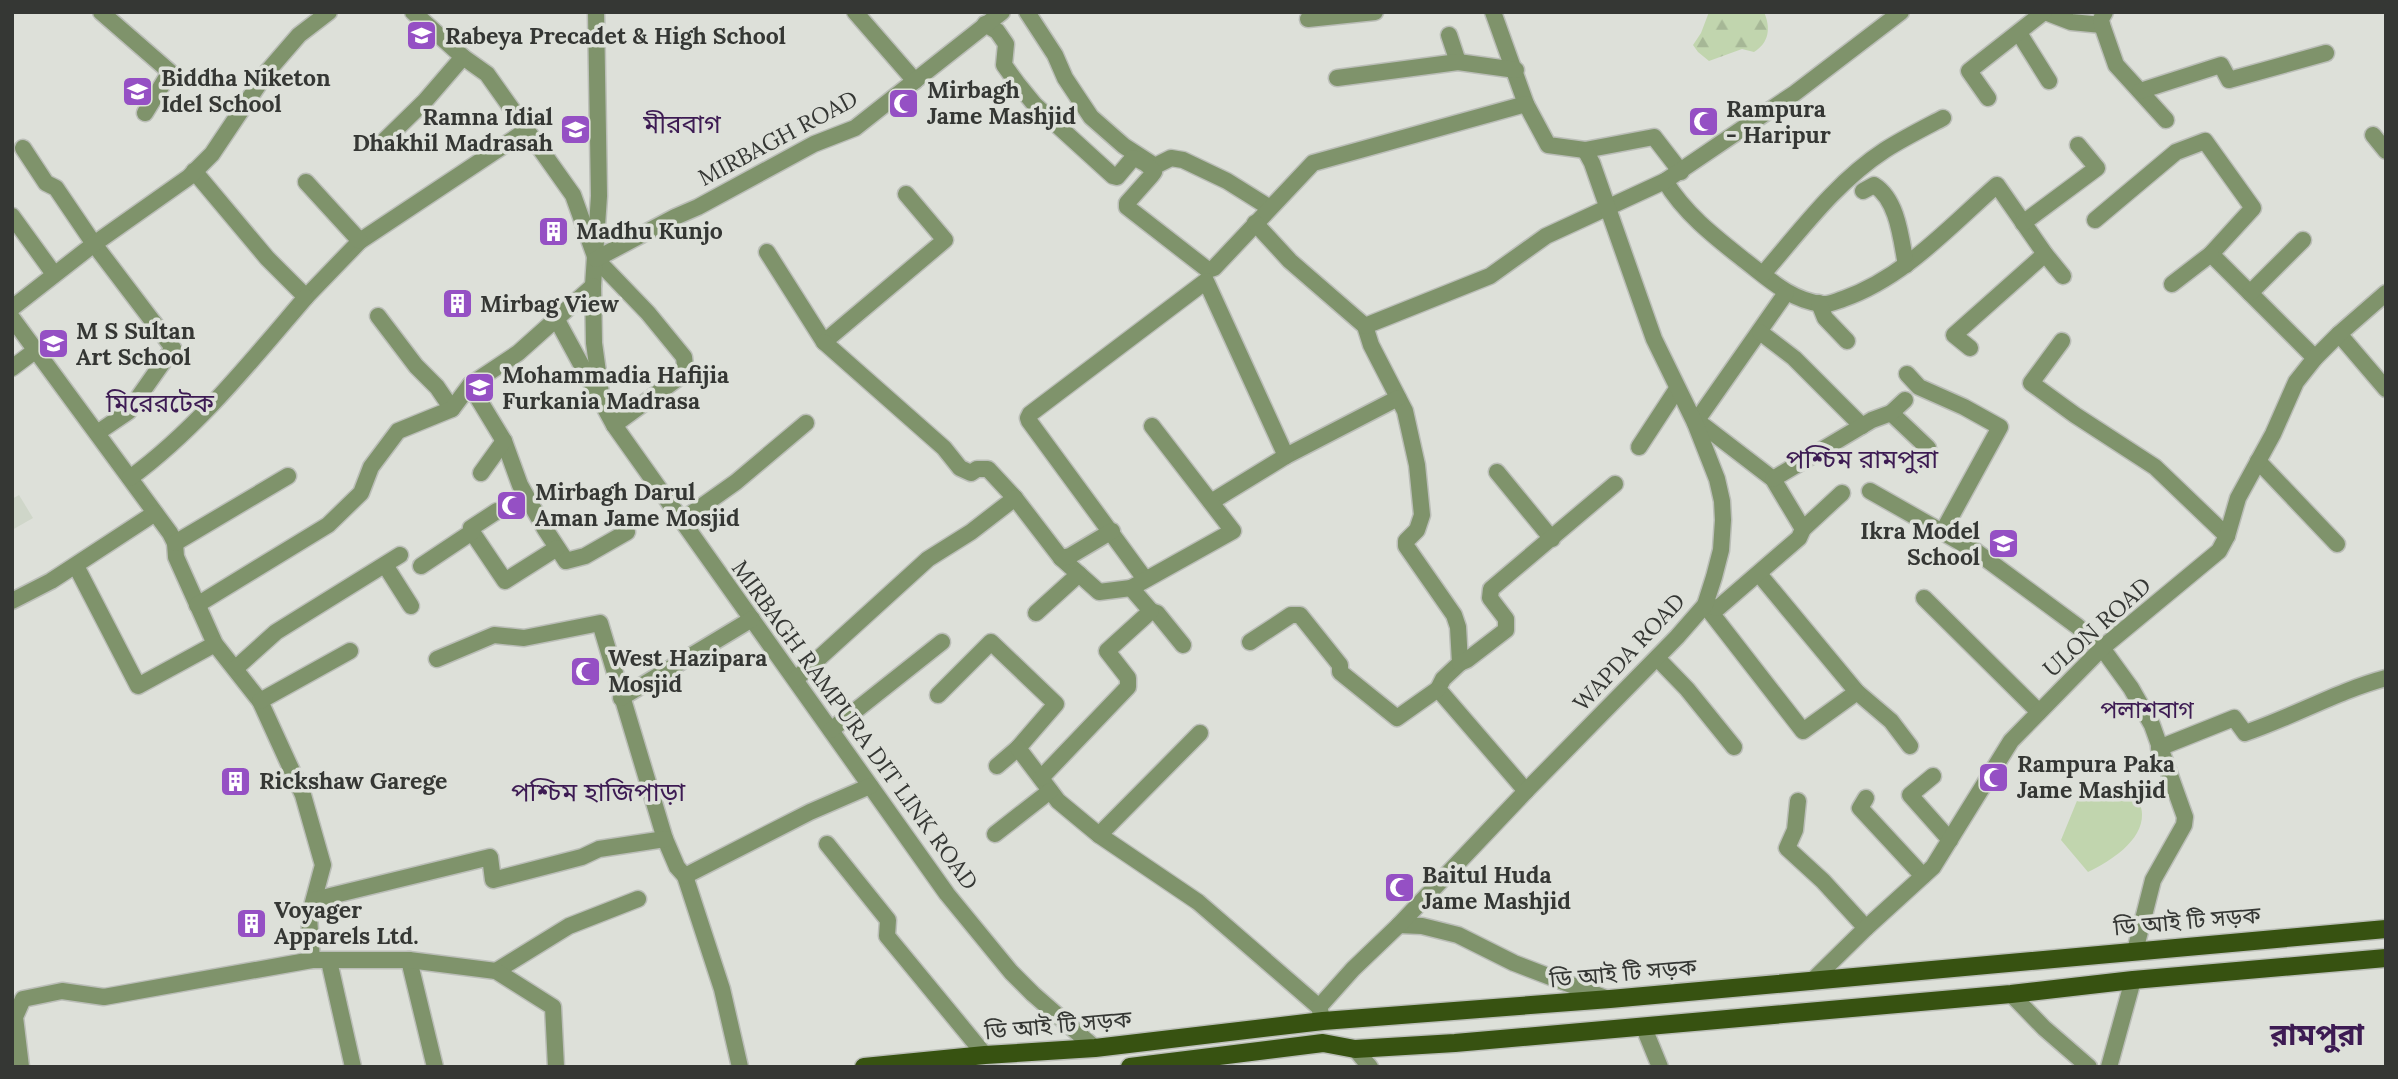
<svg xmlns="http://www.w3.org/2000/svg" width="2398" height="1079" font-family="Lora,'Noto Sans Bengali',serif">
<defs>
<pattern id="forest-firs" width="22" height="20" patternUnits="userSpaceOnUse" patternTransform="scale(1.75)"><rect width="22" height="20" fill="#c1d5ae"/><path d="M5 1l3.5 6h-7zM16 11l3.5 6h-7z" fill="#a6b796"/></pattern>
</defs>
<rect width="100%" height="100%" fill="#dde0d9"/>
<polygon fill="#cfd6c9" points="19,495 33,518 12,530 12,499"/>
<path fill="url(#forest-firs)" d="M1709,12h55c7,16 5,31 -10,40l-12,-3 -33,12 -11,-9 -5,-7 8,-12z"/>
<path fill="#c1d5ae" d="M2132,782c3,9 10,23 10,32 1,27 -33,48 -54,58l-27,-32 20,-49z"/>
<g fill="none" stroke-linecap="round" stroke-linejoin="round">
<defs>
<g id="minor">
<polyline points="101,12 170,72 145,113"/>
<polyline points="413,12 463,57 487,74 573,195 596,259 648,313 684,357 685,366 681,376 614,425"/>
<polyline points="596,12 599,196 593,286 594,343 601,394"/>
<polyline points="855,12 915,81"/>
<polyline points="1027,12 1055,55 1065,78 1091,117 1124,146 1155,166 1171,158 1183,160 1227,181 1270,208"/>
<polyline points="1493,12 1526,104 1548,145 1585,150 1654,137 1681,172"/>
<polyline points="2045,12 2071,22 2102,25"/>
<polyline points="2105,12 2101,19 2102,25 2116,65 2166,120"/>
<polyline points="1308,19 1375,12"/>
<path d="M985,24l12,7 9,13 -2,21 13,18 18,22 78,71 4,1 16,-19c8,2 16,7 21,14l-3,4 -24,27v4l81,63 6,-2 99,-105 213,-59"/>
<polyline points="2019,33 2049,81"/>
<polyline points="1449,35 1458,62"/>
<polyline points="1337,78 1458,62 1516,70"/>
<polyline points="2140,91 2221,65 2229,80 2326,53"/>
<polyline points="1988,98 1969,71 2044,12"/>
<polyline points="2373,135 2386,151"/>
<polyline points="383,142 425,101 463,57"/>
<polyline points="23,148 46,183 56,188 94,244 173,348 128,412 97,433"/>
<polyline points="194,171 267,258 306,297 360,241 527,130"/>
<path d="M1665,181c20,33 50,56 79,79 25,19 46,40 78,44 8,1 14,-3 21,-5 61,-21 107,-73 154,-114l48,69 18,22"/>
<polyline points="306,182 360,241"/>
<path d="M1863,191l11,-6c24,15 27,54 32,80"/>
<polyline points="12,216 54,274"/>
<polyline points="2095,220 2176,152 2205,141 2253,208 2211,254 2315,358"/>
<polyline points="1255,223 1290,261 1365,326 1371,345 1405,411 1417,465 1422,515 1417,530 1406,541 1406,546 1454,615 1458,627 1460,663 1443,679 1438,689 1526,791"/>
<polyline points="2023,223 2097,168 2078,145"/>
<polyline points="767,252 824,342 945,240 906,194"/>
<polyline points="596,259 675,217 698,207 814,144 855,128 1002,12"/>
<path d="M1763,274c38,-44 73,-92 122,-124 19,-12 39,-22 58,-32"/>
<polyline points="2172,284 2211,254"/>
<polyline points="1786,293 1695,423 1704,426 1773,479 1803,529"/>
<polyline points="2250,293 2303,240"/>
<polyline points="1819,303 1825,318 1847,341"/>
<polyline points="12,308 94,244 189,177 212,154 267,72 299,35 329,12"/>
<polyline points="378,316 416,366 437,387 452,409"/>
<polyline points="12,318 170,533 175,543 176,557 215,644 260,701 303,795 323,865 309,917 312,960"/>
<polyline points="557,320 614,425 947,894 1011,972 1033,994 1095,1048"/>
<polyline points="1365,326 1490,276 1546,236 1665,181 1795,93 1901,12"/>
<polyline points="1760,332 1794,358 1862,426"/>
<polyline points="2339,334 2386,389"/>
<polyline points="2062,341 2031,383 2075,415 2155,467 2227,536"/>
<polyline points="824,342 944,448 960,468 971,473 977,469 988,469 1015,498"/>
<polyline points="1970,348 1954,335 2045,254"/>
<polyline points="12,368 36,350"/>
<polyline points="1907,374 1919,387 1964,407 2000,427 1943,531"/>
<polyline points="470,385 504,441 520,485 545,529 566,561 585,556 627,532"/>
<polyline points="1891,413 1928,448"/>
<polyline points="1639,447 1677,389"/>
<polyline points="2258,461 2337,544"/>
<polyline points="1497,472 1552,539"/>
<polyline points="481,473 504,441"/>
<path d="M130,478c67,-49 122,-118 176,-181"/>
<polyline points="1773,479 1872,420 1891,413 1905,400"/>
<polyline points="1870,491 1974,550 2077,626 2102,648 2131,688 2152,725 2185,817 2184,825 2153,880 2135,951"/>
<polyline points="1211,502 1286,456 1398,398"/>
<polyline points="681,521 736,482 806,423"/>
<polyline points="472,532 505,581 557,548"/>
<polyline points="175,543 288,476"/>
<polyline points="1061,558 1099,592 1131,588"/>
<polyline points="385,565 411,606"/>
<polyline points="76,566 138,686 215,644"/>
<polyline points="421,566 472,532 471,528 497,511"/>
<polyline points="1759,574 1857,692 1891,721 1910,746"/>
<polyline points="1145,579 1029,421 1028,418 1030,414 1206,281 1286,456"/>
<polyline points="1924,598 2039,712"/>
<polyline points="12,601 51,581 155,513"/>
<polyline points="197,605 328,525 361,493 371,467 398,431 452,409 470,385 518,353 593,286"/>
<polyline points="1705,605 1803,731 1857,692"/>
<polyline points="1705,605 1718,608 1799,538 1803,529 1842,493"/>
<polyline points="1151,611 1157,613 1183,645"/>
<polyline points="1036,613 1079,574"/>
<polyline points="1250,642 1291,615 1300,615 1340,665 1340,672 1397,718 1438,689"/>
<polyline points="1657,658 1687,689 1734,747"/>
<polyline points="437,659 494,635 524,638 600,623 665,839 677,867 685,876 722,989 740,1067"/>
<polyline points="1460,663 1467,660 1506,630 1506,619 1490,598 1491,589 1615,484"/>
<polyline points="236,668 276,632 400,555"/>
<polyline points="796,679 928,559 971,532 1015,498 1061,558 1070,556 1112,531"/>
<polyline points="938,695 991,642 1056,704 1018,748 997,766"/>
<polyline points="621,698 752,619"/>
<polyline points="260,701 350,651"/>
<polyline points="831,730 942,642"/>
<polyline points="1018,748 1058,801 1099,835 1198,902 1319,1007"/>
<path d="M2159,748l75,-30 11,15c48,-16 92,-42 141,-55"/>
<polyline points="1933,776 1910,795 1950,840"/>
<polyline points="1041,778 1128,687 1128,678 1107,651 1151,611 1131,588 1233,531 1152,426"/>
<polyline points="1866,798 1860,808 1923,876"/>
<polyline points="1798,801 1795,830 1787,848 1823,881 1866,928"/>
<polyline points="995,834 1050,791"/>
<polyline points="1099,835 1200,733"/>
<polyline points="827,844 888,920 887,936 985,1055"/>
<polyline points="685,876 810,812 870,786"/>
<polyline points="314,900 490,857 493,880 582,857 599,849 665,839"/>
<polyline points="1399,925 1422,926 1458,935 1514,963 1608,999"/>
<polyline points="409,960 435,1067"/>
<polyline points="329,961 353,1067"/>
<polyline points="496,971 569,926 638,899"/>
<polyline points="1811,982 1866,928 1933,867 2011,741 2102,648 2219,551 2227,536 2238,498 2273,434 2296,382 2315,358 2339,334 2386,293"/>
<polyline points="2011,994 2044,1028 2089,1067"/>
<polyline points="1323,1021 1319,1007 1353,969 1399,925 1526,791 1677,637 1705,605 1714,577 1721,550 1723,520 1722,501 1717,479 1695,423 1654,339 1592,163 1585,150"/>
<polyline points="1644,1028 1660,1067"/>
<polyline points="1355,1049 1370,1067"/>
<polyline points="21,1067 15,1017 23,999 62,991 104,997 312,960 409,960 496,971 553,1007 556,1067"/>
<polyline points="2109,1067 2133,980"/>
</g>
<g id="major">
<polyline points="864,1067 985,1055 1095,1048 1323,1021 1610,999 2386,929"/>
<polyline points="1130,1067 1323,1043 1355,1049 1455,1043 2011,994 2133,980 2386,958"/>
</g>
</defs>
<use href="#minor" stroke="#bbbeb8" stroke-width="19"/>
<use href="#major" stroke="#bbbeb8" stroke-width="21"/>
<use href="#minor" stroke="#7f936b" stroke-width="16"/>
<use href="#major" stroke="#375211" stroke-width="18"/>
</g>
<defs>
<symbol id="school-square" viewBox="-11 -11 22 22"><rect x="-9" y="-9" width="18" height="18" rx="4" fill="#9550c4" stroke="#dde0d9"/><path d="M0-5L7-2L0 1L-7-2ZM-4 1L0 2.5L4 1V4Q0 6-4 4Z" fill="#fff"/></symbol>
<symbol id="mosque-square" viewBox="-11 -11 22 22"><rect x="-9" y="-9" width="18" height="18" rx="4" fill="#9550c4" stroke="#dde0d9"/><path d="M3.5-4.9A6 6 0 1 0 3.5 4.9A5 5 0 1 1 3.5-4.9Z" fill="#fff"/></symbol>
<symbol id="building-square" viewBox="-11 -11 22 22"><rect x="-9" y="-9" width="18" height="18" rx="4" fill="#9550c4" stroke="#dde0d9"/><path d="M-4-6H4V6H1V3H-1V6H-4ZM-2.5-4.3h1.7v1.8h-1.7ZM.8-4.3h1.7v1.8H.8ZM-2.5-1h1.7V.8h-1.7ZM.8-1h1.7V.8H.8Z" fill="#fff"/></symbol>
</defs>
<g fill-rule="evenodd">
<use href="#school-square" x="404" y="18" width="35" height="35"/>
<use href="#school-square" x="120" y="74" width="35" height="35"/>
<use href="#mosque-square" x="886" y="86" width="35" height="35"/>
<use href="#mosque-square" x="1686" y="104" width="35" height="35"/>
<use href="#school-square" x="558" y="112" width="35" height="35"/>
<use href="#building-square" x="536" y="214" width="35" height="35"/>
<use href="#building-square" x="440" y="286" width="35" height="35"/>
<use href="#school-square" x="36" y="326" width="35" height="35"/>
<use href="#school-square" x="462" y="370" width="35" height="35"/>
<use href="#mosque-square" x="494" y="488" width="35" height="35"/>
<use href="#school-square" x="1986" y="526" width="35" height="35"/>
<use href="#mosque-square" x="568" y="654" width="35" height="35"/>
<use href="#mosque-square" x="1976" y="760" width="35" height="35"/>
<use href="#building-square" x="218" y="764" width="35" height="35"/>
<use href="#mosque-square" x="1382" y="870" width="35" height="35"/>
<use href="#building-square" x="234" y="906" width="35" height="35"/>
</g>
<g text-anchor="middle" stroke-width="7" stroke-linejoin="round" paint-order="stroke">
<g font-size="23" font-weight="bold" fill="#353734" stroke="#dde0d9" text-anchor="start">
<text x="445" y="44">Rabeya Precadet &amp; High School</text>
<text x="161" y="86">Biddha Niketon<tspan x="161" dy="26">Idel School</tspan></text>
<text x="927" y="98">Mirbagh<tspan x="927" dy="26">Jame Mashjid</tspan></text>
<text x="1726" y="117">Rampura<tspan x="1726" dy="26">- Haripur</tspan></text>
<text x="553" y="125" text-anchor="end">Ramna Idial<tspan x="553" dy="26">Dhakhil Madrasah</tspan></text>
<text x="576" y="239">Madhu Kunjo</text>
<text x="480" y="312">Mirbag View</text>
<text x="76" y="339">M S Sultan<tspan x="76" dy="26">Art School</tspan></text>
<text x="502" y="383">Mohammadia Hafijia<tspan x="502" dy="26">Furkania Madrasa</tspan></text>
<text x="535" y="500">Mirbagh Darul<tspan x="535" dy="26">Aman Jame Mosjid</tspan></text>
<text x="1980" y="539" text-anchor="end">Ikra Model<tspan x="1980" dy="26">School</tspan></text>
<text x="608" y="666">West Hazipara<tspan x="608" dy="26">Mosjid</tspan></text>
<text x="2017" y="772">Rampura Paka<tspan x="2017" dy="26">Jame Mashjid</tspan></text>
<text x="259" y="789">Rickshaw Garege</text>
<text x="1422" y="883">Baitul Huda<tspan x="1422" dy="26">Jame Mashjid</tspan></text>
<text x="274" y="918">Voyager<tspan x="274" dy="26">Apparels Ltd.</tspan></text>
</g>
<g font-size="23" fill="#353734" stroke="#dde0d9">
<text transform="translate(778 138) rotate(-28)" y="8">MIRBAGH ROAD</text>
<text transform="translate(2097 627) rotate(-42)" y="8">ULON ROAD</text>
<text transform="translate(1629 652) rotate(-47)" y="8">WAPDA ROAD</text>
<text transform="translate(855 725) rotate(54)" y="8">MIRBAGH RAMPURA DIT LINK ROAD</text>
<text transform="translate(2187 921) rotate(-5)" y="8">ডি আই টি সড়ক</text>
<text transform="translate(1623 973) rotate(-5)" y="8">ডি আই টি সড়ক</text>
<text transform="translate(1058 1025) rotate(-5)" y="8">ডি আই টি সড়ক</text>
</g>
<g font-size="24" fill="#3d1b53" stroke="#dde0d9">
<text x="2147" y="718">পলাশবাগ</text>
</g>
<g font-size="26" fill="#3d1b53" stroke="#dde0d9">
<text x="682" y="133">মীরবাগ</text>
<text x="160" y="412">মিরেরটেক</text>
<text x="1862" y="468">পশ্চিম রামপুরা</text>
<text x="598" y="801">পশ্চিম হাজিপাড়া</text>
</g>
<g font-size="30" font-weight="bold" fill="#3d1b53" stroke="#dde0d9">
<text x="2317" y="1045">রামপুরা</text>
</g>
</g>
<rect width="2398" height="1079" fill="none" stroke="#353734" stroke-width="28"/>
</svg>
